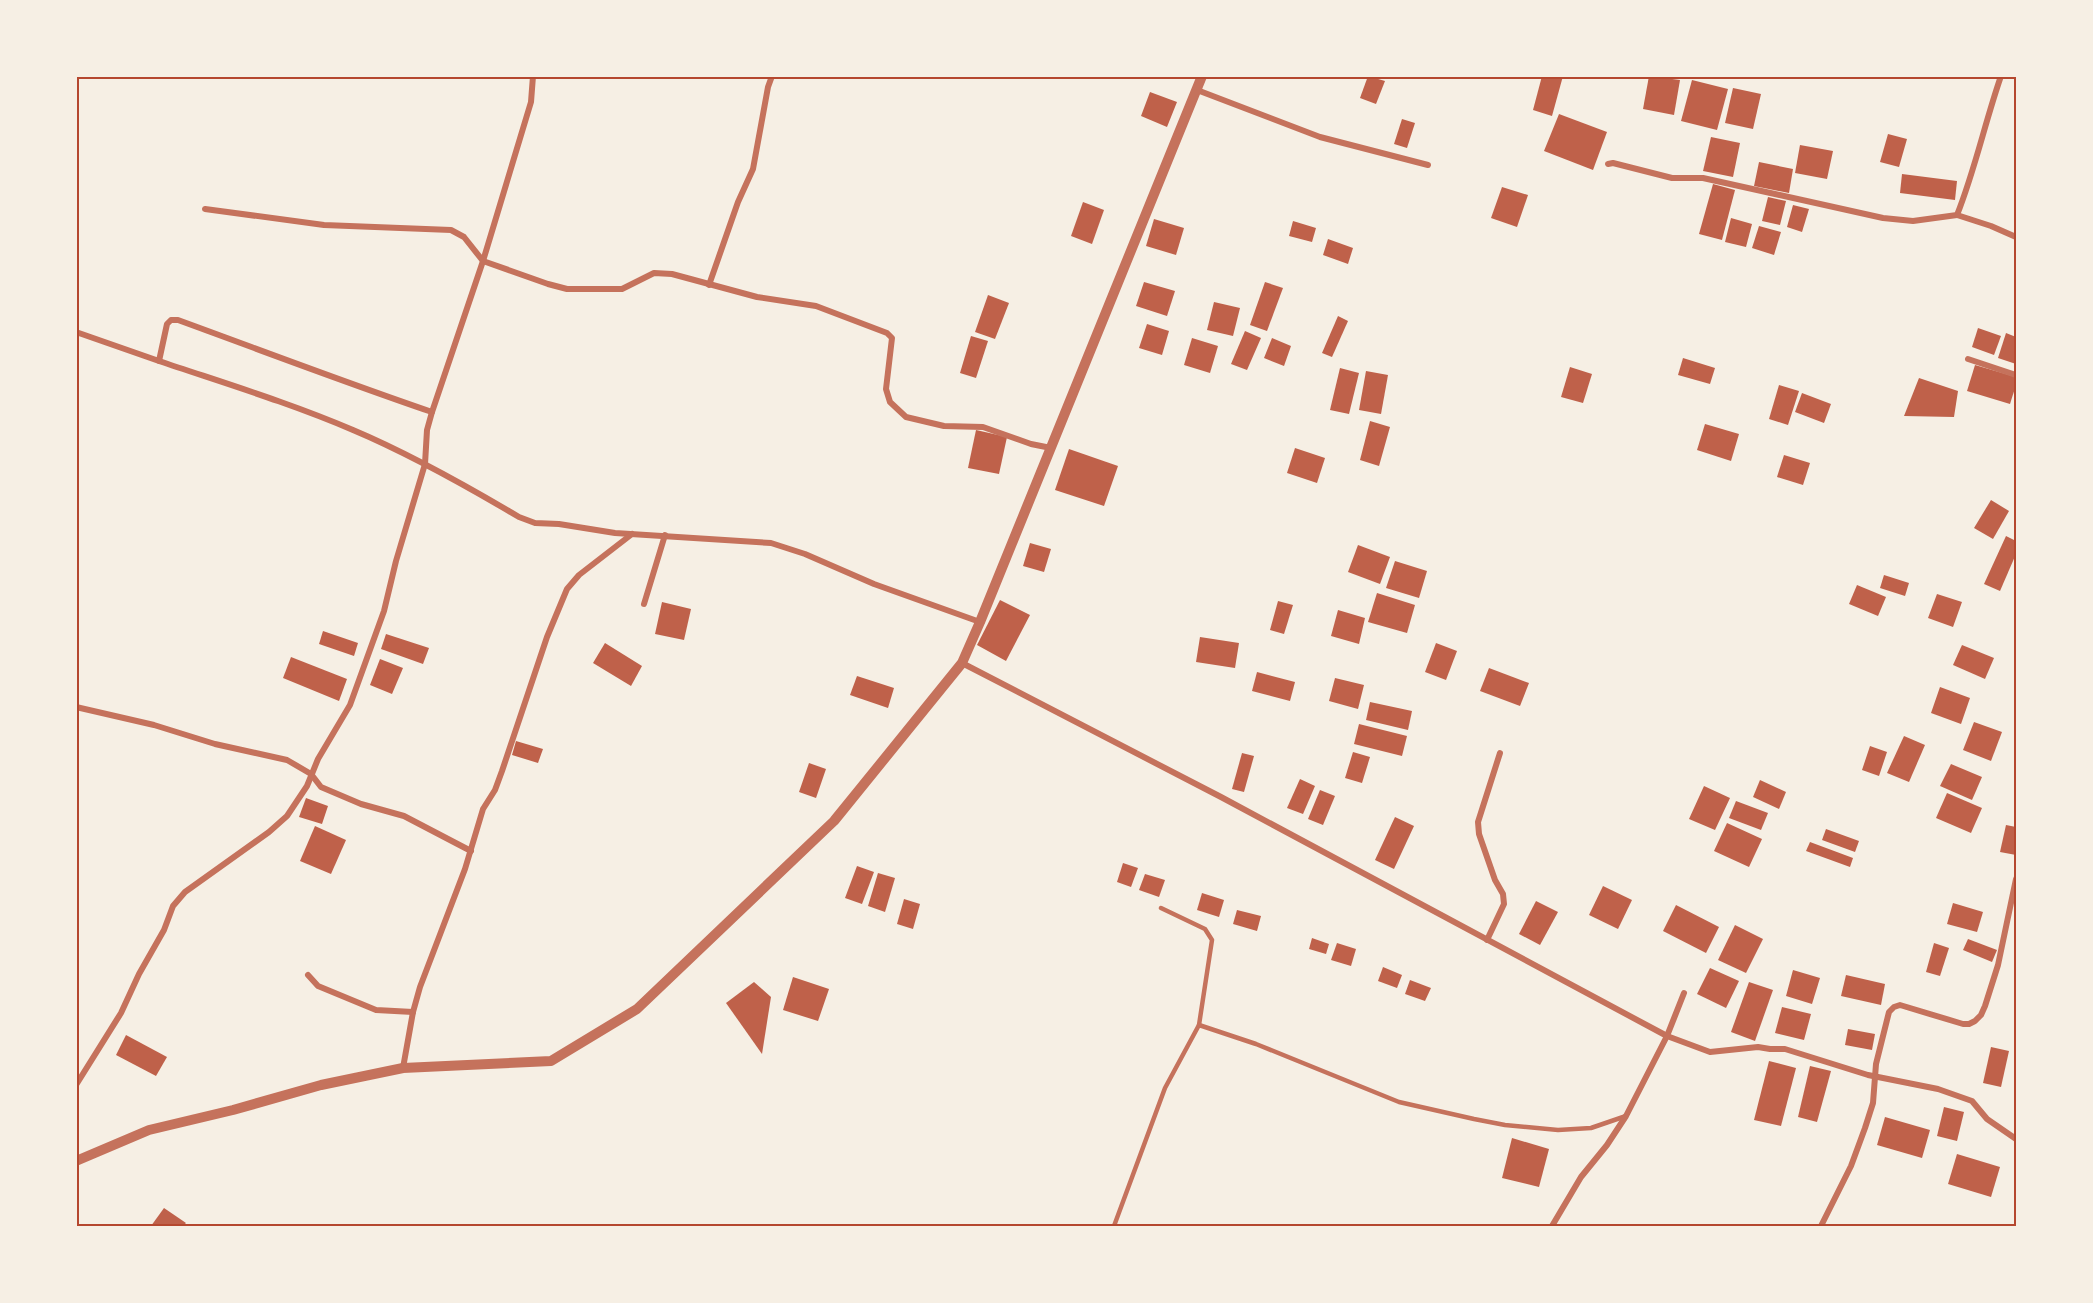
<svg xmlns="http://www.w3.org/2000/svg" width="2093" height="1303" font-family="Mulish,sans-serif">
<rect width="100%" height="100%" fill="#f6efe4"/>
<g fill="#bf614a">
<polygon points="1368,76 1385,81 1376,104 1360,98"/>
<polygon points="1542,76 1563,76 1552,116 1533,110"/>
<polygon points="1649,76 1680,80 1674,115 1643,109"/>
<polygon points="1692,80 1728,89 1717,130 1681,121"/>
<polygon points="1733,88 1761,94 1753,129 1725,123"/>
<polygon points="1150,92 1177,102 1167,127 1141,116"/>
<polygon points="1559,114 1607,132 1593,170 1544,151"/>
<polygon points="1402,119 1415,123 1407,148 1394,144"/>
<polygon points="1888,134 1907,139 1899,167 1880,162"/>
<polygon points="1711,137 1740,143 1733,177 1703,171"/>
<polygon points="1800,145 1833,151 1827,179 1795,173"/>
<polygon points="1759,162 1793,169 1789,193 1754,186"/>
<polygon points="1902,174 1957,181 1955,200 1900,193"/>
<polygon points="1713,184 1735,190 1722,240 1699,234"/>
<polygon points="1502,187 1528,195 1517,227 1491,218"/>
<polygon points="1768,197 1786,201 1780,225 1762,221"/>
<polygon points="1083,202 1104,210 1092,244 1071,236"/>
<polygon points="1793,205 1809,209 1802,232 1787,227"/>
<polygon points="1731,218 1752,224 1746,247 1725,242"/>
<polygon points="1154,219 1184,228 1176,255 1146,246"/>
<polygon points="1293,221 1316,228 1312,242 1289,236"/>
<polygon points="1759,226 1781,232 1774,255 1752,248"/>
<polygon points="1328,239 1353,248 1348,264 1323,255"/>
<polygon points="1144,282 1175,291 1167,316 1136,306"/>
<polygon points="1265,282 1283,288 1267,331 1250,325"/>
<polygon points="988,295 1009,303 995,339 975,332"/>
<polygon points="1214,302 1240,308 1233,336 1207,330"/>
<polygon points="1338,316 1348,321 1332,357 1322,353"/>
<polygon points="1147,324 1169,331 1162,355 1139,348"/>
<polygon points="1978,328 2001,336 1994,355 1972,347"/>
<polygon points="1245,331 1261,338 1247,370 1231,364"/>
<polygon points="2006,333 2016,337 2016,364 1998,358"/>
<polygon points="971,336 988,341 976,378 960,373"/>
<polygon points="1192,338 1218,346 1210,373 1184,365"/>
<polygon points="1272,338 1291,346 1284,366 1264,358"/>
<polygon points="1683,358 1715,368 1710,384 1678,375"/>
<polygon points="1975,365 2016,377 2016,385 2010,404 1967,391"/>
<polygon points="1570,367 1592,374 1583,403 1561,397"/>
<polygon points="1340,368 1359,373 1349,414 1330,410"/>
<polygon points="1366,371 1388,375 1381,414 1359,410"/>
<polygon points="1919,378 1958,391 1954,417 1904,416"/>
<polygon points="1779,385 1799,391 1788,425 1769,419"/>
<polygon points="1802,393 1831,404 1824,423 1795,412"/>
<polygon points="1370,421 1390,427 1379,466 1360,460"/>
<polygon points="1705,424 1739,434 1731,461 1697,450"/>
<polygon points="976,430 1007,437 999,474 968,468"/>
<polygon points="1295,448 1325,458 1317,483 1287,473"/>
<polygon points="1069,449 1118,466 1104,506 1055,490"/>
<polygon points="1784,455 1810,463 1803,485 1777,477"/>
<polygon points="1991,500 2009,511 1993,539 1974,528"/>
<polygon points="2006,536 2016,541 2016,554 2000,591 1984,584"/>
<polygon points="1030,543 1051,549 1044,572 1023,566"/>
<polygon points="1358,545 1390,557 1380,584 1348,572"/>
<polygon points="1395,561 1427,571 1419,598 1386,588"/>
<polygon points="1884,575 1909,583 1905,596 1880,588"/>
<polygon points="1857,585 1886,597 1878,616 1849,604"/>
<polygon points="1377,593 1415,605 1407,633 1368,622"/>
<polygon points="1937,594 1962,602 1953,627 1928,618"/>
<polygon points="1000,600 1030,615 1006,661 977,645"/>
<polygon points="1278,601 1293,605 1284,634 1270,630"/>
<polygon points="662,602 691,609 684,640 655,634"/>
<polygon points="1338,610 1365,618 1359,644 1331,636"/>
<polygon points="323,631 358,643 354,656 319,644"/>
<polygon points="386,634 429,648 423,664 381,649"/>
<polygon points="1200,637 1239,643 1235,668 1196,662"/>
<polygon points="605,643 642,666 631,686 593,663"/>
<polygon points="1436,643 1457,651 1446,680 1425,672"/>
<polygon points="1962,645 1994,658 1985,679 1953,665"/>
<polygon points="291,657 347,679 339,701 283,678"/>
<polygon points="380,659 403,668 392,694 370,685"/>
<polygon points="1489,668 1529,683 1520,706 1480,691"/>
<polygon points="1257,672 1295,682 1290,701 1252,691"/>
<polygon points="857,676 894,688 888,708 850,695"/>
<polygon points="1335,678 1364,685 1358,709 1329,701"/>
<polygon points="1940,687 1970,698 1961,724 1931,713"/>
<polygon points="1370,702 1412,711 1408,730 1366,720"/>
<polygon points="1974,722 2002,732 1991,761 1963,750"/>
<polygon points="1359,724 1407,736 1402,756 1354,744"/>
<polygon points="1904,736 1925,745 1909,782 1887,773"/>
<polygon points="516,741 543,749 538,763 512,755"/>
<polygon points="1870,746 1887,752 1879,776 1862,770"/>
<polygon points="1353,752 1370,757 1362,783 1345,778"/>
<polygon points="1242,753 1254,756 1244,792 1232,789"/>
<polygon points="809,763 826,769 816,798 799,792"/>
<polygon points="1951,764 1982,777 1972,800 1940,786"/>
<polygon points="1300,779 1315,786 1303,814 1287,808"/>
<polygon points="1760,780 1786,792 1779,809 1753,797"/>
<polygon points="1704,786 1730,798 1715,830 1689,819"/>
<polygon points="1320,790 1335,796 1323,825 1308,819"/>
<polygon points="1947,793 1982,808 1971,833 1936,818"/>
<polygon points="306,798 328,806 322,824 299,817"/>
<polygon points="1736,801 1768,813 1761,830 1729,818"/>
<polygon points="1395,817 1414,826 1394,869 1375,860"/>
<polygon points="1727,823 1762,839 1749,867 1714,851"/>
<polygon points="2006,825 2016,827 2016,855 2000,852"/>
<polygon points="315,826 346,840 331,874 300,861"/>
<polygon points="1826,829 1859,841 1855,852 1822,840"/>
<polygon points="1810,842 1853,858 1850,867 1806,851"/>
<polygon points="1123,863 1138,868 1131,887 1117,882"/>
<polygon points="857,866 874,872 862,904 845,898"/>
<polygon points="878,873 895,878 885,912 868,906"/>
<polygon points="1145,874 1165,880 1159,897 1139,890"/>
<polygon points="1603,886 1632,900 1618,929 1589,915"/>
<polygon points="1202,893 1224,900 1219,917 1197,910"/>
<polygon points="904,899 920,904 913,929 897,924"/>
<polygon points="1536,901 1558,912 1540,945 1519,934"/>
<polygon points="1953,903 1983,912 1977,932 1947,924"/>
<polygon points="1676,905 1719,927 1706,953 1663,931"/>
<polygon points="1237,910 1261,916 1257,931 1233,924"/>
<polygon points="1735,925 1763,939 1746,973 1718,960"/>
<polygon points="1312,938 1329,944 1326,954 1309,949"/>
<polygon points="1968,939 1997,950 1992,962 1963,950"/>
<polygon points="1337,943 1356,949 1351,966 1331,960"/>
<polygon points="1934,943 1949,948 1940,976 1926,972"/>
<polygon points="1383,967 1402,975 1397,988 1378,981"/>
<polygon points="1710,968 1739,981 1726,1008 1697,994"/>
<polygon points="1793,970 1820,978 1812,1004 1786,996"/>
<polygon points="1846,975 1885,984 1881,1005 1841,996"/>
<polygon points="793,977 829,989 818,1021 783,1010"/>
<polygon points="1410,980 1431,988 1425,1001 1405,994"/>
<polygon points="754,982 771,997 762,1054 726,1003"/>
<polygon points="1749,982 1773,990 1755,1041 1731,1032"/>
<polygon points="1782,1007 1811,1014 1804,1040 1775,1033"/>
<polygon points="1848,1029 1875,1034 1872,1050 1845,1045"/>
<polygon points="126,1035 167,1057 156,1076 116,1055"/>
<polygon points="1991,1047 2009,1051 2001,1087 1983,1083"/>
<polygon points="1769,1061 1796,1068 1781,1126 1754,1120"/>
<polygon points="1810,1066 1831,1071 1817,1122 1798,1117"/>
<polygon points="1944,1107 1964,1112 1957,1141 1937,1136"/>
<polygon points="1885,1117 1930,1130 1922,1158 1877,1145"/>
<polygon points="1512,1138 1549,1149 1539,1187 1502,1178"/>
<polygon points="1957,1154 2000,1167 1991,1197 1948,1184"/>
<polygon points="164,1208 186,1223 183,1226 151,1226"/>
</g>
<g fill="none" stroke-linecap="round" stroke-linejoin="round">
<g stroke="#c5725c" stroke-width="4.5">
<polyline points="1161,908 1205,929 1212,940 1199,1025"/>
<polyline points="1114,1226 1165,1088 1199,1025 1256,1044 1399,1102 1474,1119 1505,1125 1558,1130 1591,1128 1626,1116"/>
</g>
<g stroke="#c5725c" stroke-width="6">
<polyline points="1197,90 1320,137 1428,165"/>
<path d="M1608,164l5,-1 59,15h31l180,40 30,3 44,-6c18,-45 28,-93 44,-139"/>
<polyline points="205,209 324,225 451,230 464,237 483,261 548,284 567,289 622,289 654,273 672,274 757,297 816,306 887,333 892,338 886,389 890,402 906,417 944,426 983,427 1031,444 1051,448"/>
<polyline points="1957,215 1991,226 2016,237"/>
<polyline points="709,285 738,202 753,169 768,87 772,76"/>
<path d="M76,332l83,29 8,-37 4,-4h7c85,31 169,63 254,92"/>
<polyline points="1968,359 2016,375"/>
<path d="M159,361c65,22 131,42 194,69 57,24 112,55 166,87l16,6 24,1 56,9 156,10 34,11 69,30 106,38"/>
<polyline points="644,604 665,535"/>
<polyline points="962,663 1221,797 1667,1036 1710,1052 1758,1047 1770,1049 1785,1049 1868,1075 1938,1089 1972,1101 1987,1119 2016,1139"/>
<polyline points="76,707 154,725 215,744 287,760 311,774 321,787 361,804 404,816 471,851"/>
<polyline points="1487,940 1504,904 1503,894 1495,880 1479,834 1478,822 1500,753"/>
<polyline points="308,975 318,986 376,1010 413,1012"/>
<polyline points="403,1068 413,1012 420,987 465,869 483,809 495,790 502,771 547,637 567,589 579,575 632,534"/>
<polyline points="76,1085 121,1013 139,974 164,930 173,906 185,892 269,832 287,816 307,786 318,759 350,705 384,611 396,561 425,464 427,430 432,412 483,261 531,102 533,76"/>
<polyline points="1552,1226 1581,1177 1607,1145 1626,1116 1667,1036 1684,993"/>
<polyline points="1821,1226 1851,1166 1865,1128 1873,1103 1876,1064 1889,1012 1894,1007 1900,1005 1963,1024 1969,1024 1975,1021 1981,1015 1985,1006 1998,965 2016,879"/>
</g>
<polyline stroke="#c5725c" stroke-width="10" points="76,1161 149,1130 233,1110 321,1085 403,1068 551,1061 637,1009 834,821 962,663 980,622 1202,76"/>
</g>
<rect width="2093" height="1303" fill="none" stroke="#f6efe4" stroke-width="156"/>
<rect x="78" y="78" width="1937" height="1147" fill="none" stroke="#b5482f" stroke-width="2"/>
</svg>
